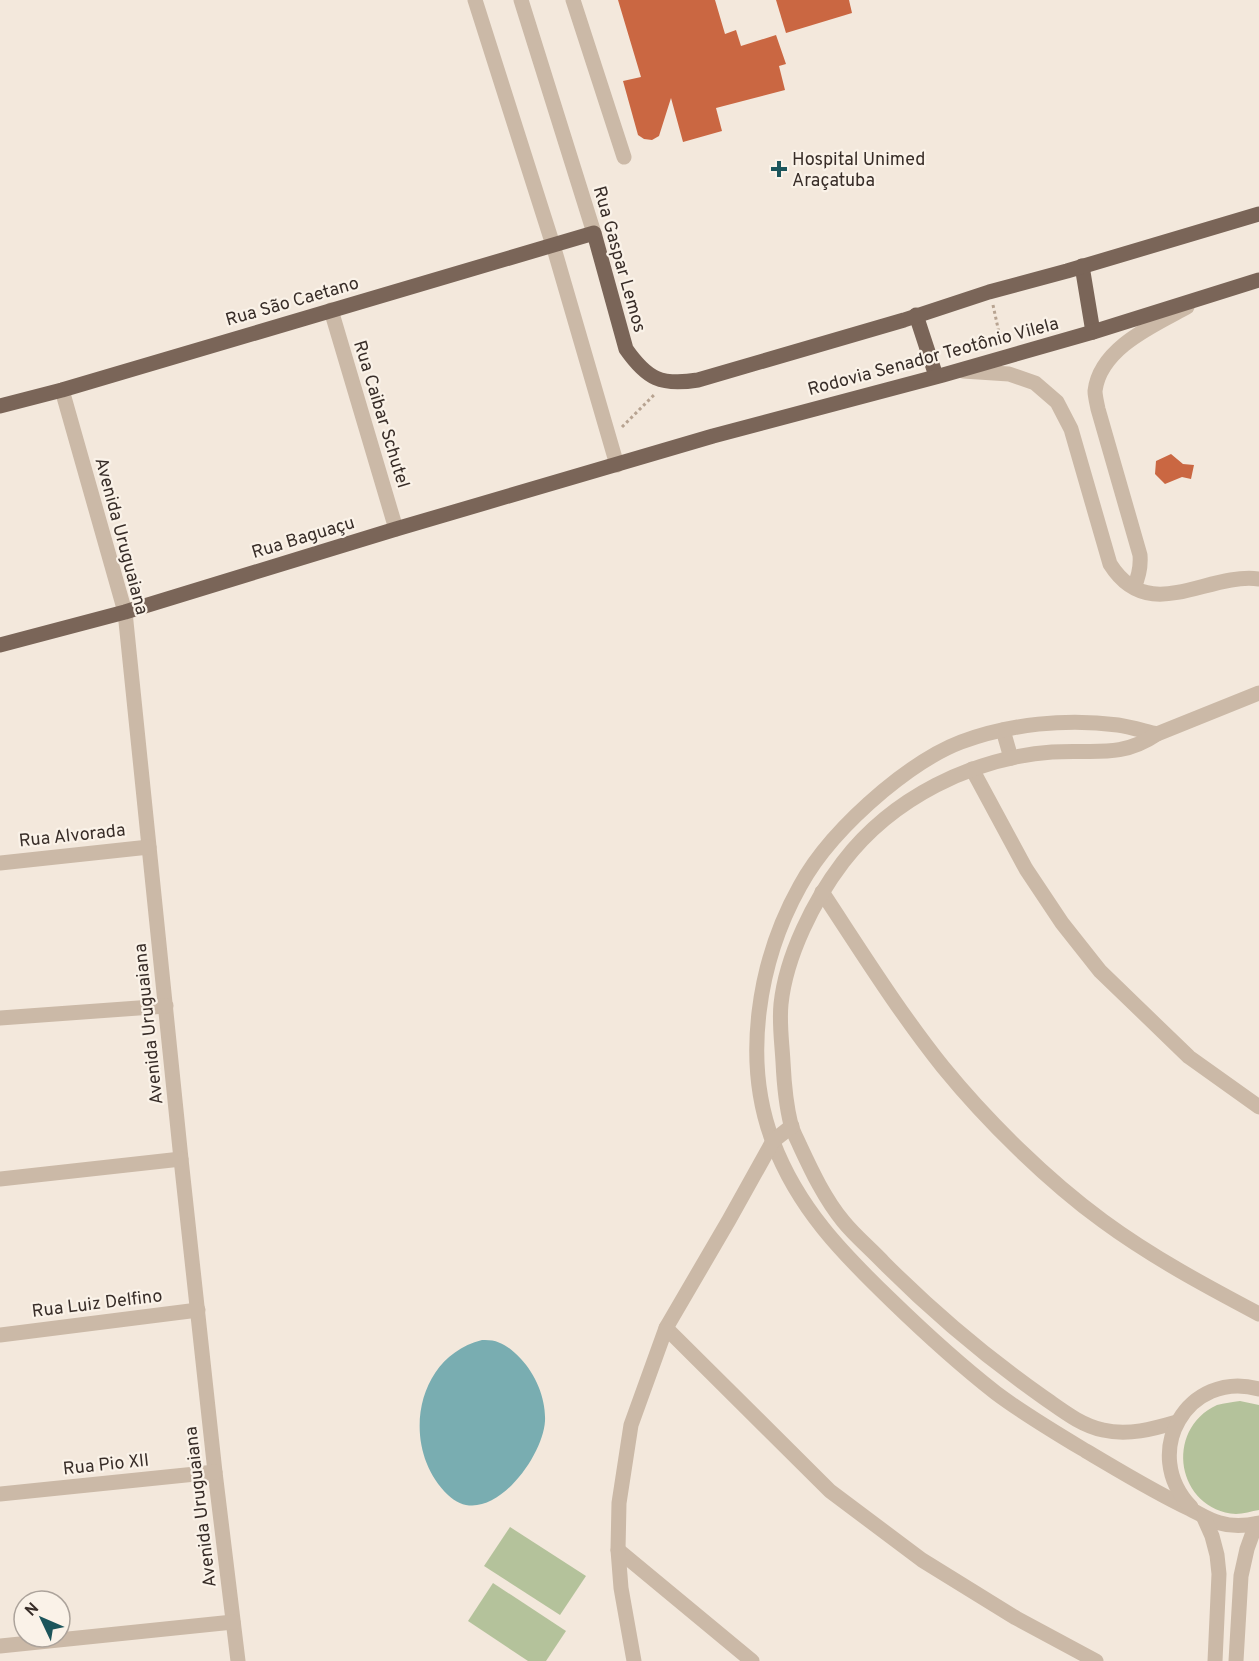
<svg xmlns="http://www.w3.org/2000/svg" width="1259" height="1661" font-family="Overpass,sans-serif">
<rect width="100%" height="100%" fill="#f3e8dc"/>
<g fill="#b4c29b">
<path d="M1240,1401l19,4v105c-7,1 -16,4 -23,4 -59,-4 -73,-84 -19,-109 7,-2 16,-3 23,-4z"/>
<polygon points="510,1527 586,1576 560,1615 484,1566"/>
<polygon points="493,1583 566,1631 546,1661 528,1661 468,1621"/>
</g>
<path fill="#79adb1" d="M482,1340c18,-1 27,7 39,19 15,16 25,40 24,62 -2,38 -58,112 -97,74 -48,-46 -34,-138 34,-155z"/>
<g fill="#ca6742">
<polygon points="618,0 715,0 725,34 736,30 741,46 776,35 786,64 779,66 785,90 716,108 722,131 683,142 671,98 659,136 652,140 644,139 638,135 623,81 641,77"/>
<polygon points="776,0 849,0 852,13 786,33"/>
<polygon points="1171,454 1183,464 1194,465 1191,479 1182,477 1165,484 1155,474 1156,461"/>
</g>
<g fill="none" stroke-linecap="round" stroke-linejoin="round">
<g stroke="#b7a391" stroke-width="3" stroke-dasharray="3 3" stroke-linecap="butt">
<polyline points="993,305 1001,342"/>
<polyline points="622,427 655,394"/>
</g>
<g stroke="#cbb9a7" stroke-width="15">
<polyline points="475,0 553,245 617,465"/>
<polyline points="521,0 594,233"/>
<polyline points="573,0 624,157"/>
<polyline points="331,310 396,529"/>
<path d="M963,371l46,3 26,9 22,19 14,27 39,135c39,62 96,8 149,15"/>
<polyline points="62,390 125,612 181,1159 215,1472 238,1661"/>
<path d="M1134,587c5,-11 7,-20 6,-32l-42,-146c-1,-5 -3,-13 -3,-18 5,-43 59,-66 92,-84"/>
<polyline points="1003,730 1011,758"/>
<path d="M1157,734c-13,-3 -26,-7 -39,-9 -52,-7 -108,-1 -157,17 -29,11 -55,30 -78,49 -32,27 -63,58 -83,95 -42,75 -58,175 -27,256 25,66 69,111 119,159 33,32 67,63 104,92 28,21 60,40 90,58 34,20 68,41 104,58 10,5 19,11 30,14 13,4 26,3 39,0"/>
<polyline points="972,769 1026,869 1062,923 1100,971 1189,1057 1259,1107"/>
<polyline points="0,863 149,847"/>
<path d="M822,892c39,59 77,120 121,175 44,54 104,113 160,154 49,36 103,65 156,93"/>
<polyline points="0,1018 166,1006"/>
<polyline points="0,1179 181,1159"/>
<polyline points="666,1328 830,1491 922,1560 1016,1618 1096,1661"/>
<polyline points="0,1335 198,1310"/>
<path d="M1177,1422c-24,7 -49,14 -74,8 -23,-5 -41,-20 -60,-33 -57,-40 -110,-85 -159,-134 -13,-14 -29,-27 -41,-42 -18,-22 -31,-49 -43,-75 -3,-7 -7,-14 -9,-21 -5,-20 -7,-42 -8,-63 -1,-19 -4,-39 -2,-58 5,-48 33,-104 62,-142 49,-64 129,-104 209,-110 41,-3 68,7 105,-18l102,-41"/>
<polyline points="0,1494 215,1472"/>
<path d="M1191,1507c-52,-54 -3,-138 68,-118"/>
<polyline points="1204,1518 1212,1536 1217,1555 1219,1574 1215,1661"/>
<polyline points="618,1550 752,1661"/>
<polyline points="0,1646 233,1622"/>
<polyline points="634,1661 621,1588 618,1550 619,1503 631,1425 666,1328 729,1220 773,1141 792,1126"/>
<polyline points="1236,1661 1241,1576 1247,1549 1256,1524"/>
</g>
<g stroke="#7a6558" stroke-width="15">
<polyline points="1082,266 1093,332"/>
<polyline points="916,315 936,376"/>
<path d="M0,406l62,-16 532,-157 32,116c21,30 35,37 72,31l206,-60 85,-28 78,-21 192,-57"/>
<polyline points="0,645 125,612 396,529 713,436 943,375 1093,332 1259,280"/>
</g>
</g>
<path fill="#1c555b" stroke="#faf2e8" stroke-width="2" d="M776 160h6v6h6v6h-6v6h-6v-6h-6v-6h6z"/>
<g text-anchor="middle" stroke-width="4.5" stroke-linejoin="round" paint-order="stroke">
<g font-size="18" fill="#382d28" stroke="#faf2e8" text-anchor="start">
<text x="792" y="165">Hospital Unimed<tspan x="792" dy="21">Araçatuba</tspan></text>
</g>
<g font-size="18" fill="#382d28" stroke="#faf2e8">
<text transform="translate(620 259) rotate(74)" y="6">Rua Gaspar Lemos</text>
<text transform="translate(292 301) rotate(-16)" y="6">Rua São Caetano</text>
<text transform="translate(933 356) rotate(-15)" y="6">Rodovia Senador Teotônio Vilela</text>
<text transform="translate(382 414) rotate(73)" y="6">Rua Caibar Schutel</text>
<text transform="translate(122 536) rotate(75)" y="6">Avenida Uruguaiana</text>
<text transform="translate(303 537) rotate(-17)" y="6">Rua Baguaçu</text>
<text transform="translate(72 835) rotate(-6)" y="6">Rua Alvorada</text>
<text transform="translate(148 1024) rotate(-96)" y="6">Avenida Uruguaiana</text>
<text transform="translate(97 1303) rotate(-7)" y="6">Rua Luiz Delfino</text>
<text transform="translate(106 1464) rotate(-6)" y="6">Rua Pio XII</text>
<text transform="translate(200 1507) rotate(-97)" y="6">Avenida Uruguaiana</text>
</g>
</g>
<g transform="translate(42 1619) rotate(314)"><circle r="28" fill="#faf2e8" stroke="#aca39b" stroke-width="1.5"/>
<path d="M0-4.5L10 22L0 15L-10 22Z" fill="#1c555b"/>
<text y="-9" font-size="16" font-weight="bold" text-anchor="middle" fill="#382d28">N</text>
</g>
</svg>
